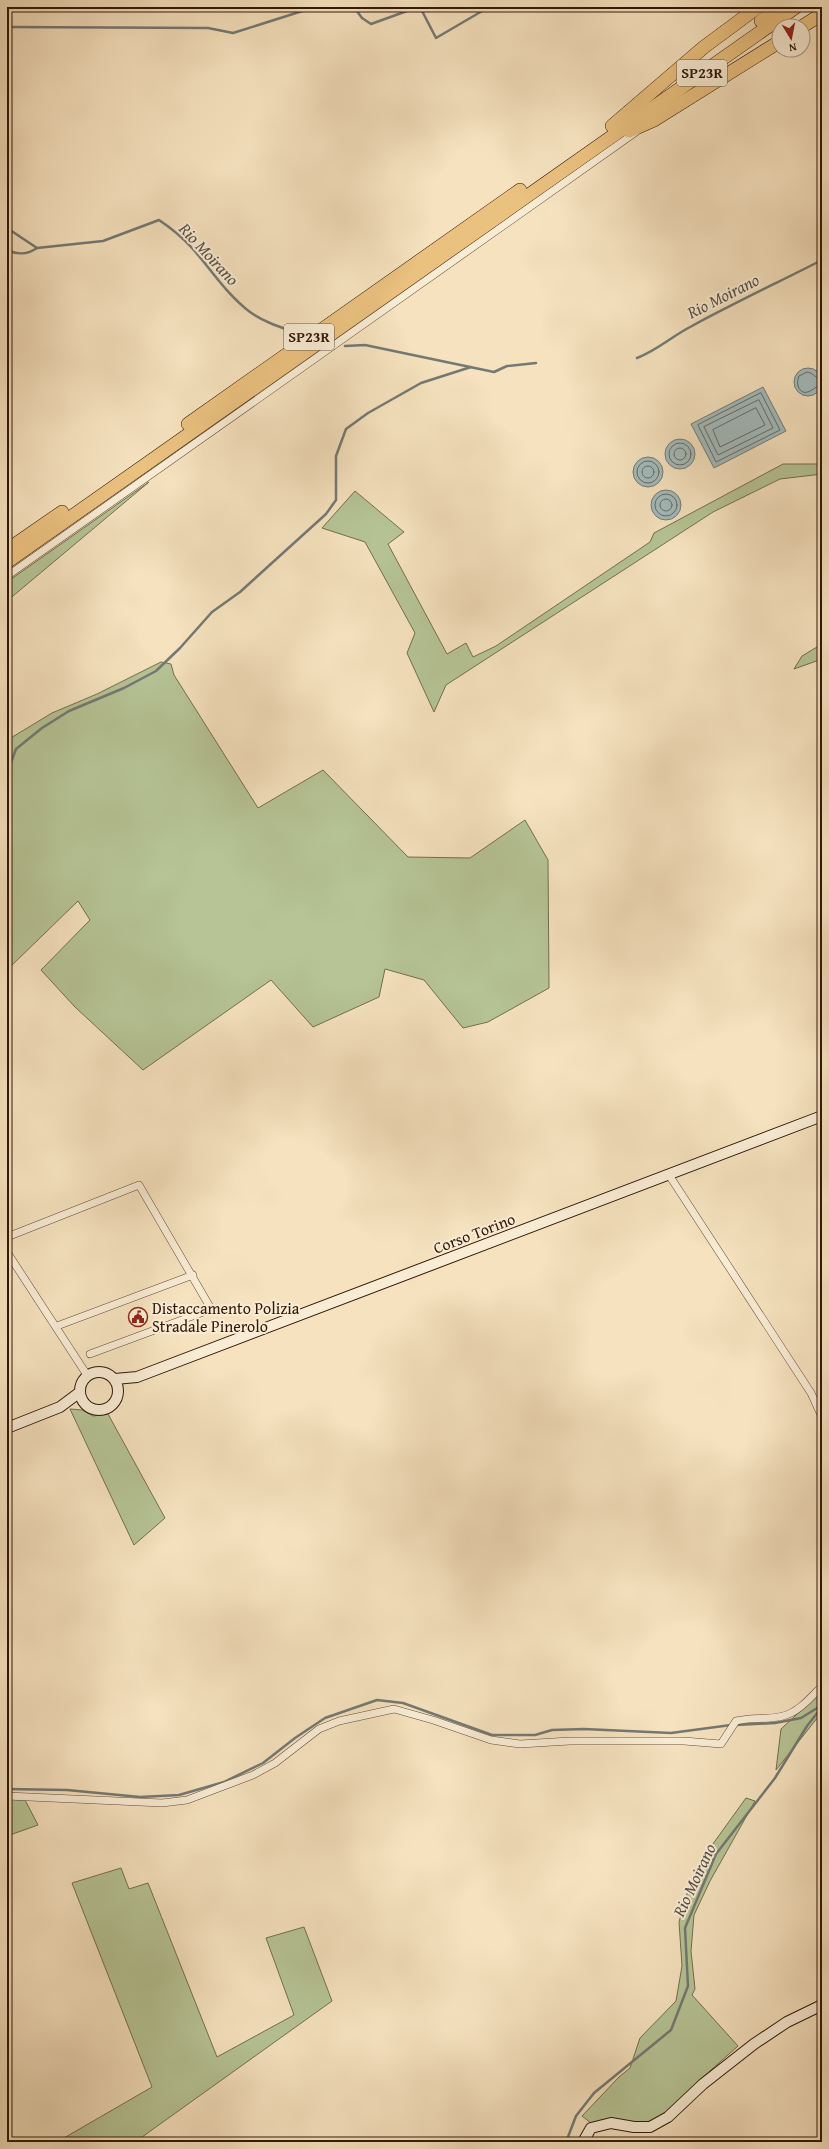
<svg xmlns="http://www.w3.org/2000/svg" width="829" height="2149" font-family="'Gentium Book Plus',serif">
<rect width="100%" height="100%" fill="#f6e2bf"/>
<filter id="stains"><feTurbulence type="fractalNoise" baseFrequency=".005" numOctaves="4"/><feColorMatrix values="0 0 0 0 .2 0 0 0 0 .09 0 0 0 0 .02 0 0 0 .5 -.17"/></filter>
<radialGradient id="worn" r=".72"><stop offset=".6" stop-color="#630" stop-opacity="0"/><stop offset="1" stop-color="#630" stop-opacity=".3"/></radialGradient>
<g fill="#b6c496" stroke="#736e4e">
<polygon points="783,464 822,464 822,474 780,479 713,512 446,685 434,712 407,653 415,633 365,542 322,528 355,491 404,532 388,544 447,654 466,643 473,657 496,646 650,542 654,533"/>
<polygon points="149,482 7,601 7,582"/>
<polygon points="822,644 822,659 794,669 802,656"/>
<polygon points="161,662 171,664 174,675 258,808 323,770 408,857 470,858 525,820 548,860 549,988 488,1022 463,1028 424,980 385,969 379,997 313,1027 271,980 143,1070 75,1007 41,970 90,920 78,901 9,968 7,966 7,745 9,739 52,713 97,694"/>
<polygon points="70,1409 82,1410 93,1416 108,1414 165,1518 134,1545"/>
<polygon points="822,1691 822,1712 776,1770 781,1729"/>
<polygon points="746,1798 755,1801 710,1881 694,1915 691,1951 695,1989 692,1995 738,2046 701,2079 668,2113 651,2123 592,2124 582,2116 619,2077 630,2068 640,2038 676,2001 682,1966 679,1922 691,1880 710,1848"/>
<polygon points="7,1799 25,1800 38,1825 7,1836"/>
<polygon points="121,1868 129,1889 148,1883 217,2057 294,2015 266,1938 304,1927 332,2001 135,2142 57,2142 152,2087 72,1883"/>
</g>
<g fill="#a2bbbd" stroke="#747974">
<circle cx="808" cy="382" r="14"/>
<polygon points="763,387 786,431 714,468 691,424"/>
<circle cx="680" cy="454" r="15"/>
<circle cx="648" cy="472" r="15"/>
<circle cx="666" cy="505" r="15"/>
</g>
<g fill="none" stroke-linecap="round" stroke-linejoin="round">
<g stroke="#696962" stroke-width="1">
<path d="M822,380c-5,0 -8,-7 -15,-8l-8,4c-1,3 -2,6 -1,10 6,15 18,-1 24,-2"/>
<polygon points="761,393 780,430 716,462 698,425"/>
<polygon points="759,400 773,428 718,455 704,427"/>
<polygon points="756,408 765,425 720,447 713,430"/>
<circle cx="680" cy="454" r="11"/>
<circle cx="680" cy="454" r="6"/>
<circle cx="648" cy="472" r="11"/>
<circle cx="648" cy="472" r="6"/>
<circle cx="666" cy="505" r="11"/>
<circle cx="666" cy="505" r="6"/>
</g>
<g stroke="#747974" stroke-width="2.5">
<polyline points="354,7 362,18 371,24 418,7"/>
<polyline points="420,7 436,38 489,7"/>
<polyline points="7,27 208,28 233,33 315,7"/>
<polyline points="7,228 37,248"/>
<path d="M7,250c11,5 20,5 30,-2l66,-7 56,-21c12,8 23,17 33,28 19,21 35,47 58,64 14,10 30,15 47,21"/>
<polyline points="345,346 365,345 494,372 507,366 536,363"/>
<path d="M637,358c21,-8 35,-22 55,-32 42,-23 87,-44 130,-66"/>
<polyline points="7,773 16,749 42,728 69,711 124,688 156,671 180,648 212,612 240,592 326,514 336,500 336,456 346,429 368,413 421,383 471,367"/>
<polyline points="736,1725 775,1723 801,1718 822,1705"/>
<polyline points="7,1789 67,1790 140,1797 179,1795 224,1782 263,1763 295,1738 325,1718 377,1700 403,1703 492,1735 535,1735 552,1730 584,1729 671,1733 731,1725"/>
<polyline points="566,2142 576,2116 594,2093 671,2030 688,1986 685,1928 716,1854 775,1778 807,1726 822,1707"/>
</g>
<defs>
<g id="street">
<polyline points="7,576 636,132"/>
<polyline points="669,1175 811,1393 822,1417"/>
<polyline points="7,1237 139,1185 210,1307 206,1311 90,1354"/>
<polyline points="7,1252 87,1375"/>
<polyline points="57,1326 193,1275"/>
<path d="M7,1796l155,7 25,-3 66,-25 22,-12 44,-34 20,-8 55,-12 39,11 58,20 29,4 50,-3h114l37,3 15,-23c16,-4 32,-1 47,-5 16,-4 28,-19 39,-30"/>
</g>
<g id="secondary">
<circle cx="99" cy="1391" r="19"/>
<polyline points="115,1379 137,1377 822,1116"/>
<polyline points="7,1428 60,1407 80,1392"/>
<polyline points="583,2142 591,2128 611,2123 634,2127 650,2127 668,2117 703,2084 754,2044 787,2022 822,2005"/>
</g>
<g id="highway">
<polyline points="761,21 780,7"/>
<polyline points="803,26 822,14"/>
<polyline points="612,126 704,47 758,7"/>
<polyline points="629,131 654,120 779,42"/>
<polyline points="188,424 520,190"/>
<polyline points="7,550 62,512"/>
<polyline points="7,562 796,7"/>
</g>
</defs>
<use href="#street" stroke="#624a35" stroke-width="8"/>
<use href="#secondary" stroke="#301707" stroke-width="12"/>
<use href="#highway" stroke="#301707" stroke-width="14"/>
<use href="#street" stroke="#f9ecd5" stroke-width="7"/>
<use href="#secondary" stroke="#f9ecd5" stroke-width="10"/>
<use href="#highway" stroke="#ebc180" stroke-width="13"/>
</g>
<defs>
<symbol id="civic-ring" viewBox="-11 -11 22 22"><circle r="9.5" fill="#f9ecd5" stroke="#8f2418" stroke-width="1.5"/><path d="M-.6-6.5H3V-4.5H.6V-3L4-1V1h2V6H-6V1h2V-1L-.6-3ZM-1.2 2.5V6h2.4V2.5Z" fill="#8f2418"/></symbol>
</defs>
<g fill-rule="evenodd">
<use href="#civic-ring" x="127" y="1306" width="22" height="22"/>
</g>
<g text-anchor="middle" stroke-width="4" stroke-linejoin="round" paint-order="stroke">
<g fill="#f9ecd5" stroke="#6c5745" stroke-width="1">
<rect x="677" y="60" width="50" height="26" rx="3"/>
<rect x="284" y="324" width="50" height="26" rx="3"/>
</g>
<g font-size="15" font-weight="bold" fill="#301707">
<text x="702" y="78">SP23R</text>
<text x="309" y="342">SP23R</text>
</g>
<g font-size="16" fill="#301707" stroke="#f9ecd5">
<text transform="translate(474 1233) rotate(-21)" y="6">Corso Torino</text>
</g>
<g font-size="16" fill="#301707" stroke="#f9ecd5" text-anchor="start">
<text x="152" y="1314">Distaccamento Polizia<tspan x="152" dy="18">Stradale Pinerolo</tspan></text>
</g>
<g font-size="17" font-style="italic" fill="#585047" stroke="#f9ecd5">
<text transform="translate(209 254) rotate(47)" y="6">Rio Moirano</text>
<text transform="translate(723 296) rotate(-27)" y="6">Rio Moirano</text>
<text transform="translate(694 1880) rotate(-65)" y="6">Rio Moirano</text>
</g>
</g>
<rect width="829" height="2149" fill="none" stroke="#f6e2bf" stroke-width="24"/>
<rect x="8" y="8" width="813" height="2133" fill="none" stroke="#301707" stroke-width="2"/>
<rect x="12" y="12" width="805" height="2125" fill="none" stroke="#301707"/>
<g transform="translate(791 38) rotate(170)"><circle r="19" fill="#f9ecd5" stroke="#a99783"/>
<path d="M0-3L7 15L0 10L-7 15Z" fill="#8f2418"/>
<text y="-6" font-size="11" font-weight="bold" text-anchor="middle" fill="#301707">N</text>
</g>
<rect width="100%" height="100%" filter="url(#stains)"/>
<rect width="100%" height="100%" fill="url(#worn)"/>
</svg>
